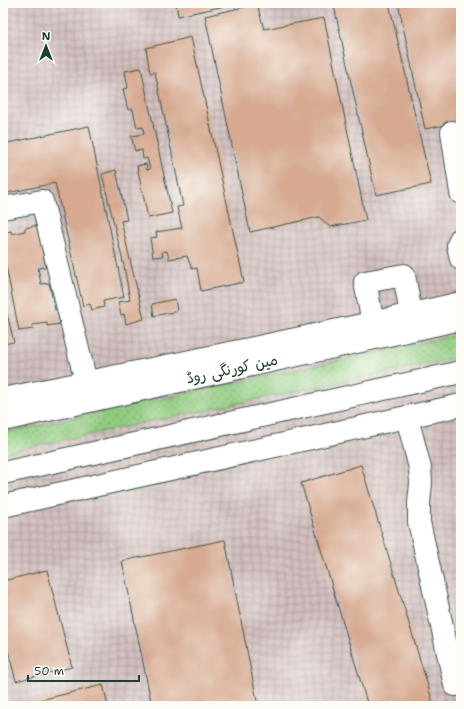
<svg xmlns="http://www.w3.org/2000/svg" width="464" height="709" font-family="'Shantell Sans','Playpen Sans Arabic',sans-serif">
<defs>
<pattern id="industrial-grid" width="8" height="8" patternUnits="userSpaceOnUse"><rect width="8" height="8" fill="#d1bfbe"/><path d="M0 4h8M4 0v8" fill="none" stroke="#a99c9b"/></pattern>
<pattern id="grass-dots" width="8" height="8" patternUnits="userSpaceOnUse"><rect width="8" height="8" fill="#91cc80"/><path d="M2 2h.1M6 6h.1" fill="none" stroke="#76a76a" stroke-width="1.8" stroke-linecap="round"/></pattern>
</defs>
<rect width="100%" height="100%" fill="#fdfcf7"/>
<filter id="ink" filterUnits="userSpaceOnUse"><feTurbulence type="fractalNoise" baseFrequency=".025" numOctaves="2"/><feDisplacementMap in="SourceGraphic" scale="8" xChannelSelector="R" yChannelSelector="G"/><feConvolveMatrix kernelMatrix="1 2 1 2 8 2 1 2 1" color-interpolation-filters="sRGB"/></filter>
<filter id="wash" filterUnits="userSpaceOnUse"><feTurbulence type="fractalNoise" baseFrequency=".012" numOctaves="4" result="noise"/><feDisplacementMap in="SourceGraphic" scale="16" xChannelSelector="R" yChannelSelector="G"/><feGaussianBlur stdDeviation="0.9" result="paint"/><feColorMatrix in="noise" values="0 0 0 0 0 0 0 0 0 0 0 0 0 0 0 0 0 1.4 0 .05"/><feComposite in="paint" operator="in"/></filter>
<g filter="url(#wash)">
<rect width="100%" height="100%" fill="#f5dcc1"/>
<rect fill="url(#industrial-grid)" x="3" y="3" width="458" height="703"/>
<polygon fill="url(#grass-dots)" stroke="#58845a" points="461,334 461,357 119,428 3,453 3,433"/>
<g id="blocks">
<g fill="#d6a990">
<polygon points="176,3 235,3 235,4 178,16"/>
<polygon points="347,3 389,3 431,184 376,195 334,6"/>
<polygon points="398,3 461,3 461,142 456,123 425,129"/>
<polygon points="257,4 264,29 324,18 366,220 330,227 319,217 250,232 205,16"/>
<polygon points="191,37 244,282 201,291 197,268 192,269 187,256 169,259 167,251 162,252 163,256 153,257 150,238 157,237 156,232 182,228 177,207 183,206 155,72 150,73 146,48"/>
<polygon points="141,68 172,213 148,218 137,166 146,164 147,170 150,169 147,158 143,159 142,150 135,151 131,136 144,134 143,127 137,128 133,109 128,110 123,89 128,88 125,71"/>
<polygon points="89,126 124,297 103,301 104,307 92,310 90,304 83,306 55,183 3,194 3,144"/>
<polygon points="116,170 127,220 121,221 144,319 126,324 124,314 121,315 118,302 130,300 124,266 102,174"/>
<polygon points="39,225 40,240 46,267 38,268 41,284 49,283 55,310 57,309 60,324 47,326 47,323 32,325 33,329 19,331 3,251 3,233 11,231 12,234 25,231 25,228"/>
<polygon points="3,298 14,342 3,344"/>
<polygon points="175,299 177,311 154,316 152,304"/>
<polygon points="361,465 434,706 368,706 301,483"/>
<polygon points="225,540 258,706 152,706 122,561"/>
<polygon points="47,570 72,667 16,681 3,631 3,581"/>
<polygon points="103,685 108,706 24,706 23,704"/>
</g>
</g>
</g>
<g filter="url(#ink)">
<use href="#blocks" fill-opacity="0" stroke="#3f5549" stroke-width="1"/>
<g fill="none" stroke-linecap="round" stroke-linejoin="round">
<defs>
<g id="minor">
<polyline points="452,132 461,193"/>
<polyline points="3,208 42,201 86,382"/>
<polyline points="461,238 458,245 461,259"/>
<polyline points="373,323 365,282 404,275 411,314"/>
<path d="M3,399c153,-31 306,-61 458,-96"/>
<polyline points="407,417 420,468 421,483 419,503 419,522 455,685"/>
<polyline points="3,506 461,405"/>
</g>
<g id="major">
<polyline points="3,420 461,319"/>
<polyline points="3,473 461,372"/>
</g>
</defs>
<use href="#minor" stroke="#3f5549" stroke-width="24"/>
<use href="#major" stroke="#3f5549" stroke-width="24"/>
<use href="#minor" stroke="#fff" stroke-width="22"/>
<use href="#major" stroke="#fff" stroke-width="22"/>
</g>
</g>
<g text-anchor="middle" stroke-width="3" stroke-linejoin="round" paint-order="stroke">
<g font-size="15" fill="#1f3d34" stroke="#fdfcf7">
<text transform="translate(232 369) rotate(-12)" y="5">مین کورنگی روڈ</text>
</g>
</g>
<rect width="464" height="709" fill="none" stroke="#fdfcf7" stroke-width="16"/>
<g transform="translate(46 46)" stroke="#fdfcf7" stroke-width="3" paint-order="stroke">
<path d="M0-3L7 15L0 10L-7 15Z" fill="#1f3d34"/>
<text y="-6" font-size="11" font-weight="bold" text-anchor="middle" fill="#1f3d34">N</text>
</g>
<path d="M28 675v6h111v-6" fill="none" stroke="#1f3d34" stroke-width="2"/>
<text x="34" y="675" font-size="12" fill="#1f3d34" stroke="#fdfcf7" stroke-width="3" paint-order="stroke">50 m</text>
</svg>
